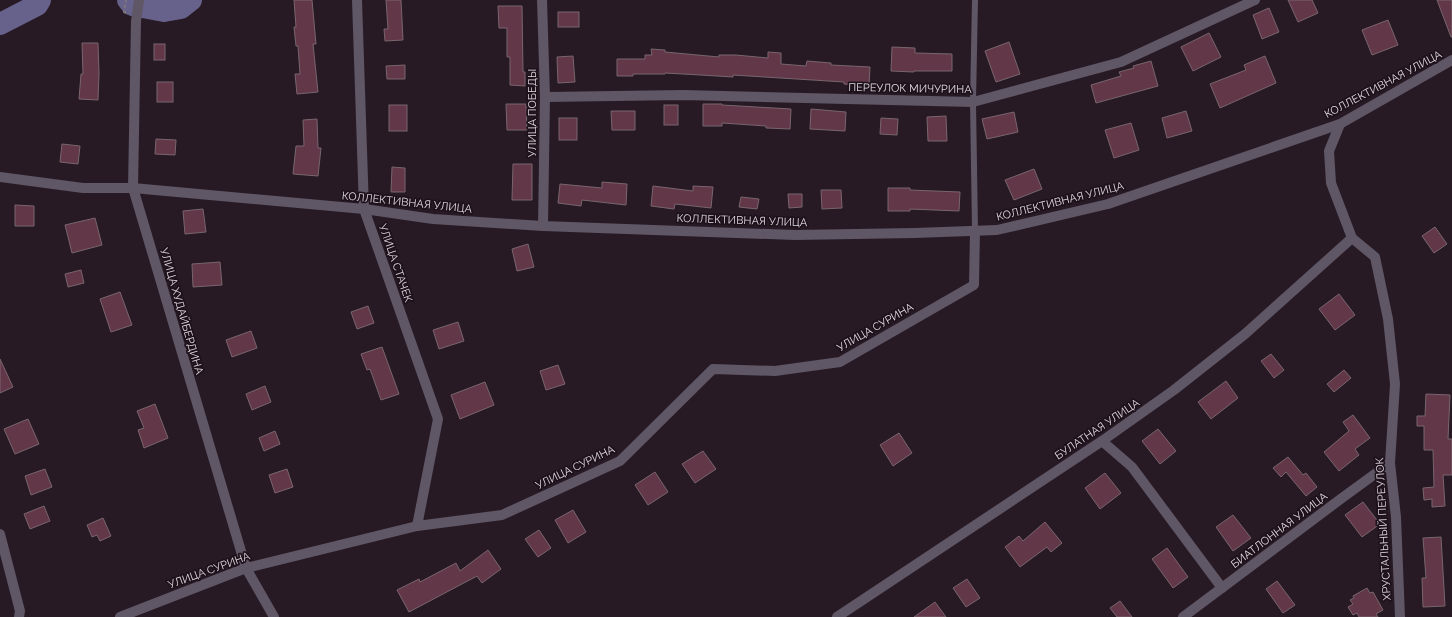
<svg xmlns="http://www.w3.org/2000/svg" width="1452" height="617" font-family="Raleway,sans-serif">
<rect width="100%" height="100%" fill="#271a24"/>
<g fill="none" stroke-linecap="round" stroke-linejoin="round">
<g stroke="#67628b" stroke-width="22">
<polyline points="128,0 132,5 164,11 181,8 191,0"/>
<polyline points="0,24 37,5 40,0"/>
</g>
</g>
<g fill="#623849" stroke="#79656c">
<polygon points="294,0 312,0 316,44 313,44 318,92 297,94 295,74 300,74 298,46 296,46 294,27 296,27"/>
<polygon points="386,0 401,0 403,40 385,41 384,29 388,29"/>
<polygon points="1288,0 1312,0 1318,13 1298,22"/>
<polygon points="1437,0 1452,0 1452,37 1451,37"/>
<polygon points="498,6 522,6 523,72 525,72 525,86 510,85 510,57 507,57 507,28 499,28"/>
<polygon points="1269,8 1279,32 1262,39 1253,15"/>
<rect x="558" y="12" width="21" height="15"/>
<polygon points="1388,20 1398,45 1372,55 1362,30"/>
<polygon points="1209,33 1221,57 1193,71 1181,47"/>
<polygon points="1009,42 1020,74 996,82 985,51"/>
<polygon points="82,43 98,43 99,73 98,100 79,99 81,74 83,74"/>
<rect x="154" y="44" width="11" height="16"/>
<polygon points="892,47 915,48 915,53 952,54 952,71 914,71 914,72 891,71"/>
<polygon points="651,49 665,50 665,52 719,57 719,55 736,55 768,58 768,52 781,53 781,64 806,66 807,61 831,63 831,65 870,67 869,86 844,84 844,82 733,75 733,77 701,75 665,73 665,74 633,74 633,76 617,76 617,59 645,59 645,55 652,55"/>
<polygon points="573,56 575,82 558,83 557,57"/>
<polygon points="1265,56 1276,83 1220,108 1210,84 1246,70 1244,65"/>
<polygon points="1151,61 1158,86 1096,103 1091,85 1121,76 1119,72 1134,68 1133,66"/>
<polygon points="405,65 405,79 387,79 386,66"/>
<rect x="157" y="82" width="16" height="20"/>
<polygon points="506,104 526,104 527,130 507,130"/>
<polygon points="703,104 722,104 722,105 791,109 790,129 766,128 766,126 722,123 722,126 703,126"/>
<rect x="389" y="105" width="18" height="26"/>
<rect x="664" y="105" width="14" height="20"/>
<polygon points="811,109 846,112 845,131 810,129"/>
<polygon points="611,111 635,111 635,130 612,130"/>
<polygon points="1186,111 1192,131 1167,138 1162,118"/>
<polygon points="1014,112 1018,132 987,139 982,119"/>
<polygon points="946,116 947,141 928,141 927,117"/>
<rect x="559" y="118" width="18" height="22"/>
<polygon points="881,118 898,119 897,135 880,134"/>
<polygon points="317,119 318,148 321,148 318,176 293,174 296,146 304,146 303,120"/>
<polygon points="1131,123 1139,150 1114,158 1105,130"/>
<polygon points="156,139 176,140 175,155 155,154"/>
<polygon points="62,144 80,146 78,164 60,162"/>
<polygon points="513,164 532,164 532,200 512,200"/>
<polygon points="392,167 405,168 405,192 391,192"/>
<polygon points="1034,169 1042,189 1014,200 1005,180"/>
<polygon points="602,182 627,184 626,205 582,200 581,206 558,203 560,184 602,188"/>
<polygon points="653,186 693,191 693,186 713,187 711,208 675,204 674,209 651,206"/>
<polygon points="888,188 910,188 910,190 960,192 959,211 910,209 910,211 888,211"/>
<polygon points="821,190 841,190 842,208 822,209"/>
<polygon points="788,194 802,194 802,207 789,208"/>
<polygon points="741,197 759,199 757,209 739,207"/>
<polygon points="15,205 34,206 34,226 15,226"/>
<polygon points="203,209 206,232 185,234 183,211"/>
<polygon points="95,218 102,245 72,253 65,225"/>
<polygon points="1435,227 1447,244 1434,253 1422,236"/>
<polygon points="528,244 534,267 517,271 512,249"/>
<polygon points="220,262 222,285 193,287 192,264"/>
<polygon points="81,270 84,283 68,287 65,274"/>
<polygon points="120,292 132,325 111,332 100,299"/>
<polygon points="1339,294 1355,315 1335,330 1319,309"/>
<polygon points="368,306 374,323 357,329 351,312"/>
<polygon points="458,322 464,341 439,349 433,330"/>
<polygon points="251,331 257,348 232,357 226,340"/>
<polygon points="382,347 399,394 381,400 370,369 367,370 361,354"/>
<polygon points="1271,354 1284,370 1274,378 1261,361"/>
<polygon points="0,359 13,387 0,393"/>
<polygon points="558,365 565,384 546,390 540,371"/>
<polygon points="1344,370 1351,378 1334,392 1327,384"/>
<polygon points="1226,381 1238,398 1211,419 1198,402"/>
<polygon points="485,382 494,405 460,419 451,395"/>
<polygon points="265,386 271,402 252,410 246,394"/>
<polygon points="1426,394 1450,395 1448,439 1452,439 1452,475 1443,475 1445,506 1432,507 1432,499 1424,500 1423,488 1434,487 1433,450 1424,450 1424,426 1417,426 1417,416 1425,416"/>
<polygon points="155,404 168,438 144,448 138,430 144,428 137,411"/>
<polygon points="1353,415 1370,438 1355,449 1359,455 1339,471 1324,452 1349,431 1343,422"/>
<polygon points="28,419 39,444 15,454 4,429"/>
<polygon points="1158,429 1176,451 1160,464 1142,441"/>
<polygon points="275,431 280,444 264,451 259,438"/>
<polygon points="899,433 912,453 893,466 880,445"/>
<polygon points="703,451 716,469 695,483 682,464"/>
<polygon points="1288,457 1303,475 1306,473 1317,487 1306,496 1286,472 1281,477 1273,468"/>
<polygon points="45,469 52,487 31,495 25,476"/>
<polygon points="287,469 293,487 275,493 269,475"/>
<polygon points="655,472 668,492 648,505 635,485"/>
<polygon points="1105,473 1121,493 1100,509 1085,488"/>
<polygon points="1363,502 1380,524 1362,537 1345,515"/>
<polygon points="44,506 50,521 30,529 24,514"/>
<polygon points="573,510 586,532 568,543 555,520"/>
<polygon points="1233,515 1251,538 1233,551 1216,527"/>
<polygon points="103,518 111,536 100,541 97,535 92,537 87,525"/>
<polygon points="1045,522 1062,543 1051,552 1047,547 1020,567 1005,547 1019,536 1023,541"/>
<polygon points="539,530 551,548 538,557 525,539"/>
<polygon points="1441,537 1445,606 1423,607 1422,578 1426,578 1423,538"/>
<polygon points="1167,548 1188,577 1173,588 1152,559"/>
<polygon points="488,550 501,569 482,583 477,576 409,612 397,590 419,579 420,582 456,563 460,571"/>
<polygon points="967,579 980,598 966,607 953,588"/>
<polygon points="1277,581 1295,605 1283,613 1266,589"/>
<polygon points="1367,588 1370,593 1373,592 1383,610 1376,614 1378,617 1359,617 1357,613 1353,615 1348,607 1353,604 1350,600 1354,598 1353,596"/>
<polygon points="1120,601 1132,617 1117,617 1110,608"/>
<polygon points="935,602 946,617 914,617"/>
</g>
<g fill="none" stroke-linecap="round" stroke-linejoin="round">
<polyline stroke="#7f747d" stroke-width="2" stroke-dasharray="4 2" stroke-linecap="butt" points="126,13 124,12 126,0"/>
<polyline stroke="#5f5666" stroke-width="6" points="975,231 973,102 975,0"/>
<g stroke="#5f5666" stroke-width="10">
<polyline points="139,0 136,21 133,188 246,568 274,617"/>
<polyline points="357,0 364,209 438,419 417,526"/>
<polyline points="542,0 545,97 543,226"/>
<polyline points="545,97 683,95 973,102 1121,62 1255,0"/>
<polyline points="1340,124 1329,151 1331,183 1352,238 1375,257 1388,319 1395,384 1390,463 1396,517 1400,617"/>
<polyline points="0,177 83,188 133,188 364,209 433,219 543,226 795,235 915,233 997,230 1108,204 1340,124 1452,60"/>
<polyline points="1102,441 1132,467 1222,588"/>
<polyline points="0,534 20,611 19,617"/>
<polyline points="120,617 246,568 417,526 502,515 620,461 713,369 775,371 840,362 974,285 975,231"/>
<polyline points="837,617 1102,441 1174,390 1245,334 1352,238"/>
<polyline points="1183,617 1342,498 1390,463"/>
</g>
</g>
<g text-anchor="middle" stroke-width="3.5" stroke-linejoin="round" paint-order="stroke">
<g font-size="11" fill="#e1d8df" stroke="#1d111b">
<text transform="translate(1383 84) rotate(-28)" y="4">КОЛЛЕКТИВНАЯ УЛИЦА</text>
<text transform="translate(910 88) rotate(1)" y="4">ПЕРЕУЛОК МИЧУРИНА</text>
<text transform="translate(532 113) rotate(-90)" y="4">УЛИЦА ПОБЕДЫ</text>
<text transform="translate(1060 201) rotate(-14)" y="4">КОЛЛЕКТИВНАЯ УЛИЦА</text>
<text transform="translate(407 202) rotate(6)" y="4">КОЛЛЕКТИВНАЯ УЛИЦА</text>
<text transform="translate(742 220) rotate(2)" y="4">КОЛЛЕКТИВНАЯ УЛИЦА</text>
<text transform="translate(396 263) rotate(71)" y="4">УЛИЦА СТАЧЕК</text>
<text transform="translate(182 311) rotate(74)" y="4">УЛИЦА ХУДАЙБЕРДИНА</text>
<text transform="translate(875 327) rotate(-30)" y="4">УЛИЦА СУРИНА</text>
<text transform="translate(1097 429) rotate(-34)" y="4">БУЛАТНАЯ УЛИЦА</text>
<text transform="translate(575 467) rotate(-26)" y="4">УЛИЦА СУРИНА</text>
<text transform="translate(1383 529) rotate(-93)" y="4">ХРУСТАЛЬНЫЙ ПЕРЕУЛОК</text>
<text transform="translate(1279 530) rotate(-37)" y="4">БИАТЛОННАЯ УЛИЦА</text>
<text transform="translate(209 570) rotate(-20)" y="4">УЛИЦА СУРИНА</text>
</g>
</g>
</svg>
